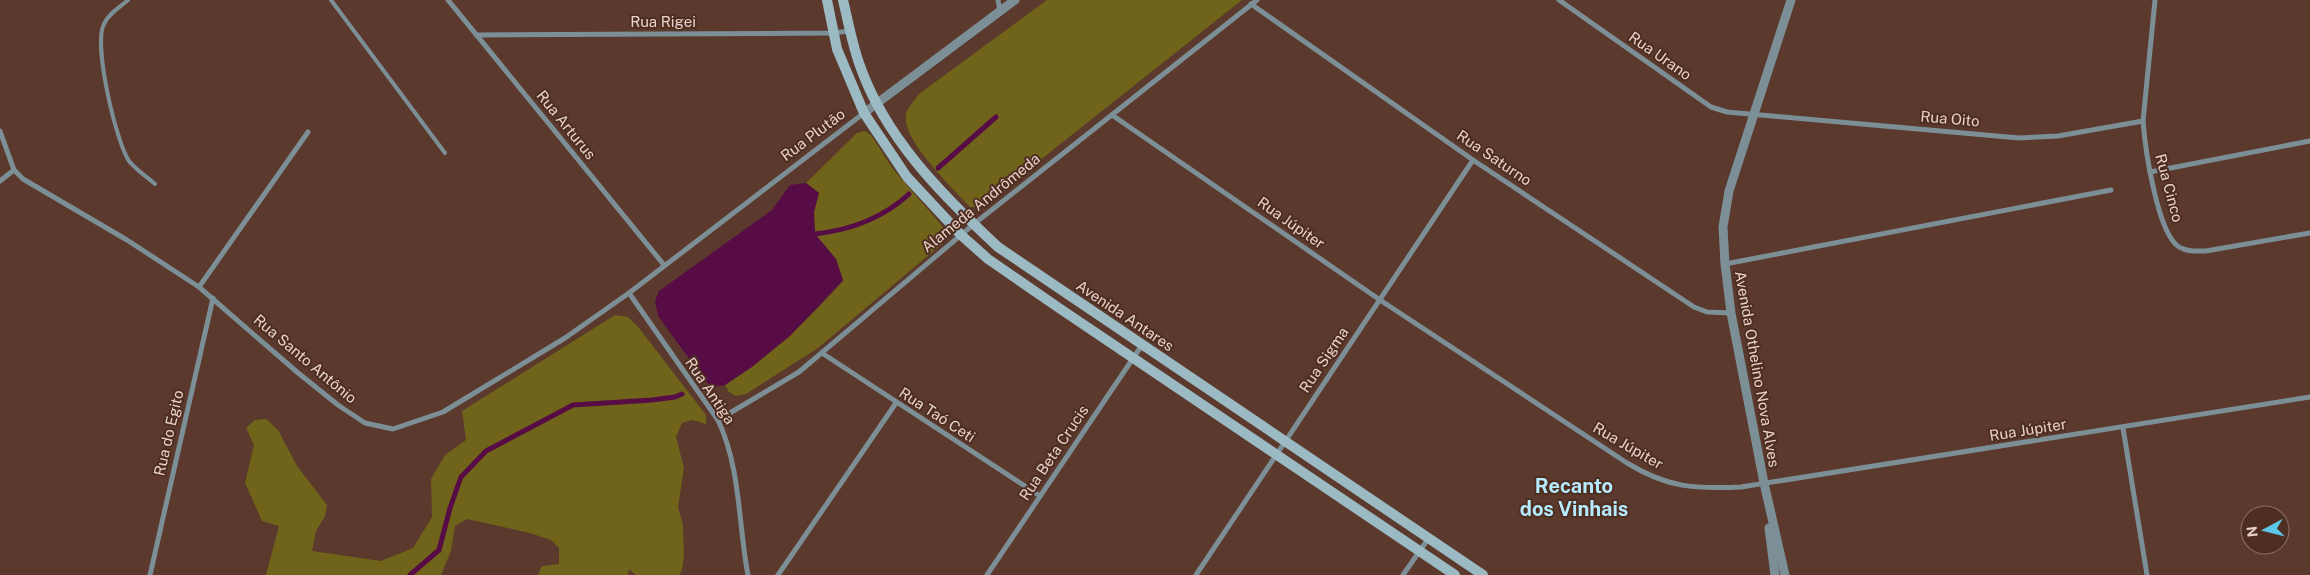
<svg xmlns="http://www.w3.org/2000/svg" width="2310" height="575" font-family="'Public Sans',sans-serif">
<rect width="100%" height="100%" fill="#5b392c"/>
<g fill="#6f641a">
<path d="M1047,0h195l-261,207h-11c-17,-19 -69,-67 -64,-93 1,-6 9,-14 13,-20z"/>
<path d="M865,131l6,4 22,34 50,58 2,6 -3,11 -124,104 -72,46 -10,2 -7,-4 -4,-7c44,-29 83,-64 118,-104l-7,-22 -21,-25 -1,-22 5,-19 -13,-10 51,-50z"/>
<polygon points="615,315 628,317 639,328 706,415 706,424 692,420 682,423 676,437 684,468 678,507 683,525 684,555 682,570 679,575 636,575 629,569 628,575 538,575 542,566 559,564 559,548 551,540 530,533 467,519 455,526 451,551 441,575 266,575 279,526 262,521 245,483 254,445 246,428 255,420 266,419 278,430 297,466 327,505 325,516 316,531 312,551 381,561 413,548 432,517 431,479 445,455 466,440 462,411"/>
</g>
<polygon fill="#580c45" points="806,183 819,193 814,212 815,234 836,259 843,280 790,336 752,367 725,385 714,387 706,382 658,316 655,301 659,291 772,210 790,185"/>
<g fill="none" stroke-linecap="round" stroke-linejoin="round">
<g stroke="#580c45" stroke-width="5">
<polyline points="938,168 996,117"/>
<path d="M815,234c36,-4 67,-15 94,-40"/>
<polyline points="410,575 439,550 450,508 461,477 486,451 573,405 652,400 675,397 682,394"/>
</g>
<g stroke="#7c8f96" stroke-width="4">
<path d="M128,0c-8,7 -20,14 -24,24 -11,20 12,118 25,137 6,8 18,16 26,23"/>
<polyline points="331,0 445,153"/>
</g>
<g stroke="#7c8f96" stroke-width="5">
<polyline points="448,0 664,265"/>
<polyline points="998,0 1000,11"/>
<polyline points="1559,0 1711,107 1727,112 2019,138 2058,136 2143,121"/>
<path d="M2155,0l-12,121c2,26 14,112 36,126 8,5 18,4 27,4l104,-18"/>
<polyline points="1251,4 1473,160 1694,307 1707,312 1731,313"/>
<polyline points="476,35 833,33 849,31"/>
<path d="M1112,115l268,185 247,163c41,25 68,26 114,24l569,-90"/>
<polyline points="0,131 14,170 23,179 127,240 199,287 297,372 338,405 365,423 393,429 443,412 565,338 629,293 864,113"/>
<polyline points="2150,172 2310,141"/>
<polyline points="0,181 14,170"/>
<polyline points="1725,264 2111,190"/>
<polyline points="199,287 308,132"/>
<path d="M629,293l89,127c23,49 20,103 30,155"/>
<polyline points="822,353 1040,496"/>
<polyline points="718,420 799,372 974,224 1257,0"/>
<polyline points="2123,428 2147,575"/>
<polyline points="150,575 213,298"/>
<polyline points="778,575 896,403"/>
<polyline points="987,575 1142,345"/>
<polyline points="1196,575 1473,160"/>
<polyline points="1403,575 1428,539"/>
</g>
<g stroke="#7c8f96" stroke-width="9">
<polyline points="864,113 1015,0"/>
<polyline points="1769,528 1775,575"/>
<polyline points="1785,575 1764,483 1731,313 1725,264 1723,227 1729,191 1791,0"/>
</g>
<g stroke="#9bbac4" stroke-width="10">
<polyline points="827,0 837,49 864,113 907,177 961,235 988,259 1059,308 1455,575"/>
<path d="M843,0c5,21 9,43 16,63 25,74 83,132 139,184l485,328"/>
</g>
</g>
<g text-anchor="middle" stroke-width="4" stroke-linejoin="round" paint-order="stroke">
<g font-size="15" fill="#e8d2ca" stroke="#4f2e22">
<text x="663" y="27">Rua Rigei</text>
<text transform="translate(1660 56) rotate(35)" y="5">Rua Urano</text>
<text transform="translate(1950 119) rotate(5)" y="5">Rua Oito</text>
<text transform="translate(566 125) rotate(51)" y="5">Rua Arturus</text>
<text transform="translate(813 135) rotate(-37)" y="5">Rua Plutão</text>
<text transform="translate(1494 158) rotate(34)" y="5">Rua Saturno</text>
<text transform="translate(2169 188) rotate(75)" y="5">Rua Cinco</text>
<text transform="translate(981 203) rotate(-39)" y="5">Alameda Andrômeda</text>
<text transform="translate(1291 223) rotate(35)" y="5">Rua Júpiter</text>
<text transform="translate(1125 316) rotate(34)" y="5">Avenida Antares</text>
<text transform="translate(305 359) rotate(40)" y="5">Rua Santo Antônio</text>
<text transform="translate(1324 360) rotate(-56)" y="5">Rua Sigma</text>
<text transform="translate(1757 369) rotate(80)" y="5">Avenida Othelino Nova Alves</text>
<text transform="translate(710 391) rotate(56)" y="5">Rua Antiga</text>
<text transform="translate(937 415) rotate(33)" y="5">Rua Taó Ceti</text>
<text transform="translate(2028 430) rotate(-9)" y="5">Rua Júpiter</text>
<text transform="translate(169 433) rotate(-77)" y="5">Rua do Egito</text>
<text transform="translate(1628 446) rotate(30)" y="5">Rua Júpiter</text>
<text transform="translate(1054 453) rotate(-56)" y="5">Rua Beta Crucis</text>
</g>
<g font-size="20" font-weight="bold" fill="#b6ebfe" stroke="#4f2e22">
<text x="1574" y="493">Recanto<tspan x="1574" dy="23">dos Vinhais</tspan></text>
</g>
</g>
<g transform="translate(2265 530) rotate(263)"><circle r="24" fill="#4f2e22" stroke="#8c7065"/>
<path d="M0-4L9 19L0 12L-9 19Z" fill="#5cc7e8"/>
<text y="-8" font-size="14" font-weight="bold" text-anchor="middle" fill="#e8d2ca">N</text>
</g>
</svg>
